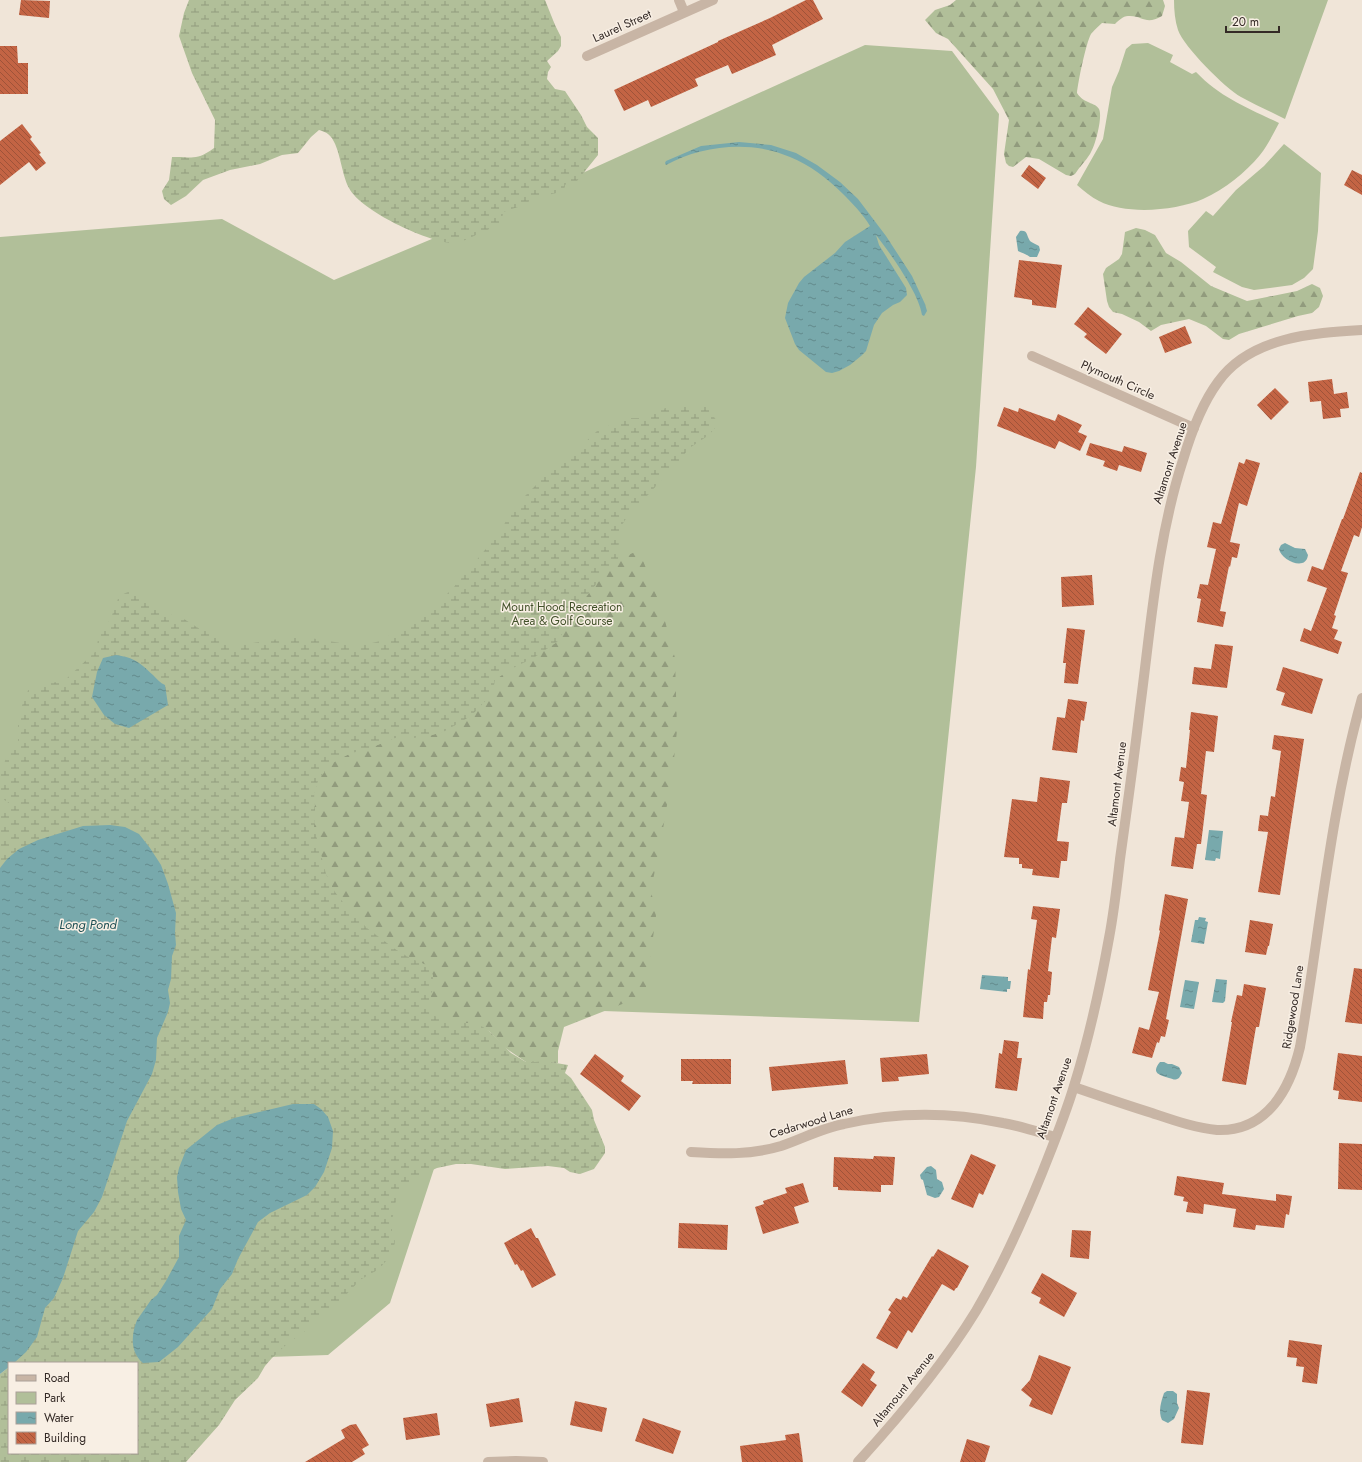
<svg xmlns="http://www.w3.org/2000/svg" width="1362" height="1462" font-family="Jost,sans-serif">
<defs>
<pattern id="forest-firs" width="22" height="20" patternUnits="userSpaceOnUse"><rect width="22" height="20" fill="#b1bf99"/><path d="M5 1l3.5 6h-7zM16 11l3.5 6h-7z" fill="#919b7d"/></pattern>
<pattern id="wetland-marsh" width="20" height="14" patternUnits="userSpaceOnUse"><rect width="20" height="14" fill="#b1bf99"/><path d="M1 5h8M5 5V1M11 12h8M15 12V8" fill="none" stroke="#919b7d"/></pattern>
<pattern id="water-ripples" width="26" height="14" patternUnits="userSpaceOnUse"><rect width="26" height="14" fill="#78a9ac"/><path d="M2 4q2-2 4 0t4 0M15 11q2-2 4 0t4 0" fill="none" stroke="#638a8c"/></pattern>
<pattern id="building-back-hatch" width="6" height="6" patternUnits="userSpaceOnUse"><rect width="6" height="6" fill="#c36444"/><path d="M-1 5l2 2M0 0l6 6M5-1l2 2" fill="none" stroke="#9f5339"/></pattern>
</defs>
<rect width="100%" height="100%" fill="#f0e5d8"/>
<g fill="#b1bf99">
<path d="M1174,0h154l-43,119c-15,-8 -30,-14 -44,-22 -16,-9 -57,-50 -63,-67 -3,-9 -4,-20 -4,-30z"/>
<path d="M1148,43l25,12 -3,7 22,12 4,-2c25,26 52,36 83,51 -6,11 -11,22 -19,32 -15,18 -35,34 -57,44 -28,12 -77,16 -104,2 -8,-4 -15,-10 -22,-16l26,-46 9,-52 7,-16 7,-22 6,-5z"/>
<polygon points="865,45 952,51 999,114 976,467 919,1022 487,1007 390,1303 328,1355 101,1363 9,1363 0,1367 0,237 222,219 334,280 501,210"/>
<polygon points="1284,144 1321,173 1318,231 1313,269 1304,278 1292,285 1254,290 1242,287 1213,272 1216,267 1189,247 1188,231 1206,211 1213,216 1236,190 1264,166"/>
</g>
<g fill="url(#forest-firs)">
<path d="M956,0h207l2,6 -3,10c-17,10 -19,-1 -34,0 -5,0 -10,5 -13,8l-13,-1c-4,4 -8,7 -11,11 -5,9 -13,48 -14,59 7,11 18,9 22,16 4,8 -4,38 -9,45 -4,7 -11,13 -15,20l-4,2 -5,-1 -27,-16 -13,-2 -13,10 -4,-1 -3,-3 -2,-9 5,-34 -16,-31 -45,-50 -12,-6 -11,-13 10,-10 15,-5z"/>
<polygon points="1136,228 1145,230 1155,235 1166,253 1181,262 1211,286 1247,301 1297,291 1312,284 1320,288 1323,296 1319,307 1312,313 1298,316 1239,334 1229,340 1223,339 1206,326 1189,319 1161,325 1151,331 1139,322 1122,314 1113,312 1109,307 1107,301 1103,274 1106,268 1119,259 1122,254 1125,232"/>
<path d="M639,550l23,60 13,48 2,72 -4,39 -11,66 -11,55 5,26 -11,79 -81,32 -6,24v12l-32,-1 -22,-15 -15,-16 -43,-9 -16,-17 1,-11 -5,-29c-37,-16 -89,-54 -101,-94l-11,-44 1,-17 -1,-17 4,-12 12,-17 21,-11 14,-3 30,-12h19l18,-3 13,-4 26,-15 22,-26 2,-10 13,-9 17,-9 32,-20 25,-40 23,-29 13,-13z"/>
</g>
<g fill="url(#wetland-marsh)" fill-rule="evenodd">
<path d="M189,0h356l10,25 6,12v9l-3,5 -11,10 4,6 -3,5 -1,7 8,10 10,2 16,24 6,12 11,11v17l-21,26h-6l-6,4 -1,6 -28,7 -18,9 -15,5c0,3 -1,7 -2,9 -7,8 -21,11 -29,16 -6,3 -14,6 -21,6 -25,-2 -90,-32 -102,-55 -8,-14 -9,-45 -21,-54 -2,-2 -6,-3 -9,-4l-8,7 -13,16 -16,2 -22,9 -30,6 -27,10 -17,16 -15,9 -7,-6 -2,-8 7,-11 3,-23c20,-1 23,5 42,-9l1,-28 -23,-47 -13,-37 5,-23z"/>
<path d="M708,405l5,11 6,7 -10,12 -21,14 -8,12 -9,8 -23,26 -13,12 -8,10 -5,8 -3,14 -1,21 -13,13 -23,29 -25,40 -22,15 -30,15 -10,8 -2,10 -3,6 -19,20 -26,15 -13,4 -18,3h-19l-30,12 -14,3 -21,11 -12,17 -4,12 1,17 -1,17 13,51 8,14 11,14 21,22 28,21 15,9 16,7 4,4 3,6v14l-2,5 -1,11 5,11 18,8 9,-1h11l10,4 6,4 22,22 15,9h9l9,-1 24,4 -3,8 6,5 21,32 2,10 11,27v6l-11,16 -14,5 -10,-2 -6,-4 -16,-2 -43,3 -34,-5h-15l-19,4 -18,8 -18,14 -5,10 -4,21v10l3,10 -2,12 -14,16 -19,11 -15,16 -33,30 -25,18 -15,14 -7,8 -7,12 -23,22 -16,25 -33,37h-186v-88l9,-7v86h128v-90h-123l12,-11 14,-23 2,-12 3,-9 9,-10 9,-20 15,-47 16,-19 8,-14 25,-77 25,-47 4,-14 1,-22 11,-26 2,-9 -2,-13 3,-11 1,-23 4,-11 -1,-12 1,-20 -15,-48 -11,-17 -11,-14 -14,-7 -15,-2 -27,1 -45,14 -19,9 -12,10 -7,9v-56l13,-6 -10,-7 -2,-4 -1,-19 5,-15 13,-20v-18l3,-15 8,-20 36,-8 31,-29 2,-12 13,-21 8,-22 11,-5 13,4 26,19 15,5 16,10 19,7 7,8h20l52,-8 49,8 25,-1 8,-2 27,-16 25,-16 22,-22 36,-43 33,-46 21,-21 35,-29 18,-17 20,-9 13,-4h11l7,-5 7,-1 16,-6zM293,1104h21l14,13 5,14 -1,17 -4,17 -13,22 -8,8 -37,18 -12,9 -20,37 -6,15 -12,15 -14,25 -28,33 -8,6 -25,-44 21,-28 13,-24v-15l7,-22 -5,-11 -3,-17 -1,-15 2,-9 7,-18 31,-25 17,-7z"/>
</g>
<g fill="url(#water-ripples)">
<path d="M739,142l32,3 25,8 21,12 23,17 18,17 28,37 26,40 13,28 2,7 -3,5 -2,-1c-3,-22 -32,-62 -46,-80l3,10 27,43 1,7 -7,7 -7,3 -11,8 -8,12 -8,26 -5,5 -11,9 -11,6 -7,2 -6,-1 -27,-22 -4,-6 -10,-26 3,-15 11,-20 5,-6 31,-24 10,-11 25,-16c-7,-12 -18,-23 -28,-33 -15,-15 -32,-28 -52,-36 -38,-17 -88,-12 -124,8l-1,-2 1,-2 35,-15z"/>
<path d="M1020,231c8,-1 6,4 10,10 2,2 6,3 9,5l1,4 -3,7h-7c-4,-3 -8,-4 -12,-6l-2,-14z"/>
<path d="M1285,543l10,5 10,1 3,6c-2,17 -27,5 -29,-6l2,-4z"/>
<path d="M116,655c19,3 23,7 37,20 4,4 7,8 12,10l3,20 -39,23 -14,-4 -11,-9 -12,-18 5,-25 6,-14z"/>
<polygon points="110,825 125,827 139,834 150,848 161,865 168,884 176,913 175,933 176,945 172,956 171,979 168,990 170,1003 168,1012 157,1038 156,1060 152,1074 127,1121 102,1197 94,1212 78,1231 63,1278 54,1298 45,1308 37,1337 26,1352 14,1363 9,1363 9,1367 0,1374 0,868 7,859 19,849 38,840 83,826"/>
<polygon points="1209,830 1223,831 1220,859 1216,858 1215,861 1205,860"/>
<polygon points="1199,917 1206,918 1205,921 1208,922 1204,944 1191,942 1195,920 1198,920"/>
<polygon points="982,975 1008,977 1008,981 1011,981 1010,989 1007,989 1007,992 980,989"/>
<polygon points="1216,979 1227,980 1225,1001 1223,1003 1212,1002"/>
<polygon points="1185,980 1199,982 1194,1009 1180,1007"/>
<path d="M1160,1062h4l4,2h4l7,3 3,6 -3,5c-5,3 -5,1 -10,0 -8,-3 -19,-4 -9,-16z"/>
<path d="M293,1104h21l7,5 7,8 5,14 -1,17 -8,24 -9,15 -8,8 -37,18 -12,9 -20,37 -6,15 -12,15 -8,20 -34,38 -19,15 -16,1c-13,-11 -12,-28 -6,-43l14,-20 6,-5 9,-14 13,-24v-21l7,-16 -5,-11 -3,-17 -1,-15 2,-9 7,-18 31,-25 17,-7z"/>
<polygon points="931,1166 936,1170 937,1179 942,1182 944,1189 939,1197 935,1198 927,1195 923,1180 921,1179 920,1175 927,1167"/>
<path d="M1167,1391h6l4,3v9l2,5 -5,11 -6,4 -6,-3c-4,-9 -1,-18 2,-27z"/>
</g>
<g fill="url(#building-back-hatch)">
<polygon points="21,0 50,1 49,18 19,15"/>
<polygon points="806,0 813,0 823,19 772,45 776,55 732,74 728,65 695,79 698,86 651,107 648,100 624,111 614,90 718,42 718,41 770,18"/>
<polygon points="0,46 17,46 18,63 28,63 28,94 0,94"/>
<polygon points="22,124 32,137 30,139 41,153 39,154 46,163 36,171 29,162 0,185 0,141"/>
<polygon points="1029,165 1046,178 1038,189 1021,176"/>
<polygon points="1352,170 1362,175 1362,195 1344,185"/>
<polygon points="1019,260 1062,265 1056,308 1032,305 1032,300 1014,297"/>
<polygon points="1088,307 1122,334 1106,354 1084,337 1087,334 1074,324"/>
<polygon points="1185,326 1192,343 1165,353 1159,337"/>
<polygon points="1332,379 1334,394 1347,392 1349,408 1340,409 1341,417 1323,419 1321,401 1310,402 1308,382"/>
<polygon points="1275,388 1289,402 1271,420 1257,405"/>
<polygon points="1004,407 1018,412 1019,408 1055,421 1058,414 1082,425 1078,432 1087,436 1080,451 1059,441 1055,449 997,426"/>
<polygon points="1090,443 1122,452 1124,446 1147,453 1141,472 1119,465 1117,471 1103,466 1105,461 1086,455"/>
<polygon points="1246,459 1260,463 1247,506 1239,503 1230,542 1240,544 1237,558 1232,557 1230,567 1229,566 1220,611 1226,612 1223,627 1197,622 1201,599 1197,598 1200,584 1208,585 1216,549 1207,547 1213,522 1221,524 1239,462 1244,464"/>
<polygon points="1360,472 1362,473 1362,527 1359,537 1354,535 1341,571 1348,573 1334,615 1336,616 1332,628 1338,630 1334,639 1342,642 1338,654 1300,641 1304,628 1311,631 1327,588 1307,581 1312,566 1323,570 1342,519 1343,519"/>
<polygon points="1092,575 1094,605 1062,607 1061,577"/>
<polygon points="1067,628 1085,630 1078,684 1064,683 1066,663 1063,663"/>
<polygon points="1215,644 1233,646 1227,688 1192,684 1194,667 1211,669"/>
<polygon points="1283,667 1323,679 1312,714 1281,705 1285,693 1276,690"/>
<polygon points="1068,699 1087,702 1084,721 1081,720 1077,753 1052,750 1057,717 1065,718"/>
<polygon points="1191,712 1218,716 1214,752 1206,751 1201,794 1207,795 1201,844 1197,844 1193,869 1171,866 1175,837 1184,838 1189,802 1181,801 1184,782 1179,781 1181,767 1186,768 1190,730 1189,730"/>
<polygon points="1274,735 1304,739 1280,895 1258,892 1268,832 1258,831 1260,815 1268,816 1271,796 1275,797 1281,751 1272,749"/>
<polygon points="1040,777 1070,781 1067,803 1062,803 1057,841 1069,842 1067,861 1061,861 1059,878 1032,875 1033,869 1022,868 1022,864 1019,864 1019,858 1004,857 1012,799 1037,802"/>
<polygon points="1165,894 1188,899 1166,1019 1169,1020 1165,1037 1161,1036 1159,1043 1157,1042 1152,1058 1132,1053 1139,1027 1149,1030 1159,992 1148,990 1160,931 1159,930"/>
<polygon points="1033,906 1060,909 1056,938 1052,937 1048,971 1052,972 1050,995 1048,995 1047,1002 1044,1002 1043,1019 1023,1017 1028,969 1030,970 1037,920 1031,919"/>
<polygon points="1250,920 1273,924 1269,946 1268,946 1266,955 1245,952"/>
<polygon points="1354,968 1362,969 1362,1024 1345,1022"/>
<polygon points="1244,984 1266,988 1259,1027 1256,1027 1246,1085 1222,1081 1232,1022 1231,1022 1237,995 1242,996"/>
<polygon points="1004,1040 1019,1042 1017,1058 1022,1058 1017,1091 995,1088 999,1053 1002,1054"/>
<polygon points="1338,1053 1362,1056 1362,1102 1338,1099 1339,1091 1333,1090"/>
<polygon points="595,1054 624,1076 621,1081 641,1096 629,1111 580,1074"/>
<polygon points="927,1054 929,1074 898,1077 899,1081 882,1082 880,1058"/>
<polygon points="681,1059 731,1059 731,1084 692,1084 693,1081 681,1081"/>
<polygon points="845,1060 848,1084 772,1091 769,1067"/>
<polygon points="1339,1143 1362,1144 1362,1190 1338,1189"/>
<polygon points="971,1154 996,1165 983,1195 979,1193 973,1208 951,1199"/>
<polygon points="874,1156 895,1157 893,1185 881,1185 881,1192 838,1190 838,1187 833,1187 834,1157 873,1159"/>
<polygon points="1177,1176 1224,1183 1222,1194 1276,1201 1276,1194 1292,1196 1289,1215 1286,1214 1284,1228 1256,1225 1255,1230 1233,1227 1236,1209 1204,1204 1203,1214 1186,1212 1188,1202 1183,1201 1184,1197 1174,1195"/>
<polygon points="803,1183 809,1202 794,1207 799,1223 763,1234 755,1207 764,1204 763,1201 787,1193 785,1188"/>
<polygon points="679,1223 728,1225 727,1250 678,1248"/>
<polygon points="531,1228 536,1238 538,1238 556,1275 532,1288 523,1270 521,1271 517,1264 515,1265 504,1243"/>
<polygon points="1072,1230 1091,1231 1089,1259 1070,1257"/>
<polygon points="938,1249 969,1266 957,1288 956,1288 954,1291 942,1284 912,1333 908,1330 897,1349 876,1338 891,1312 888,1310 896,1298 901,1300 903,1296 907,1298 932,1256 933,1257"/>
<polygon points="1042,1273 1077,1293 1064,1317 1039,1303 1041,1298 1031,1293"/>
<polygon points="1289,1340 1322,1345 1317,1384 1302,1382 1304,1367 1296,1366 1297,1358 1287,1357"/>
<polygon points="1039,1355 1071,1367 1052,1415 1029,1406 1032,1399 1021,1390 1030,1380"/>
<polygon points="863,1363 875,1372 870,1380 877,1385 862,1407 841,1392"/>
<polygon points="1187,1390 1210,1393 1203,1445 1181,1443"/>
<polygon points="519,1398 523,1422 490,1427 486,1404"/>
<polygon points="575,1401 607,1408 602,1432 570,1425"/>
<polygon points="437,1413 440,1435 406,1440 403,1418"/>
<polygon points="643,1418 681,1431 673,1454 635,1441"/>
<polygon points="356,1424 369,1445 362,1449 365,1454 352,1462 305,1462 345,1438 341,1430 350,1425"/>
<polygon points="799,1433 803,1462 742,1462 740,1446 786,1440 785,1435"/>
<polygon points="967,1439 990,1446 985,1462 960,1462"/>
</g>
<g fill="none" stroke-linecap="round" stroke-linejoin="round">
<g stroke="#c8b5a5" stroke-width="10">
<polyline points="679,0 684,12"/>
<polyline points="587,56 713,0"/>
<polyline points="1032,356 1194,428"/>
<path d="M1074,1087c26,9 52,18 78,26 21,7 43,15 65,17 50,2 73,-41 83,-83 20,-116 30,-235 62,-349"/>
<path d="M691,1152c31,2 60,3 90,-6 21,-7 41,-18 63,-22 52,-12 106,-12 159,-1 18,3 35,9 52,14"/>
<polyline points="488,1462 516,1461 543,1462"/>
<path d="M858,1462c43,-47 85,-97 118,-151 26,-44 47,-91 66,-138 11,-28 23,-57 32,-87 15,-48 26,-98 35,-148 5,-26 8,-53 11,-79 7,-50 14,-101 20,-151 11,-83 17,-168 43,-248 8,-27 18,-55 35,-78 32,-45 94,-49 144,-52"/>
</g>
</g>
<g text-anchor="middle" stroke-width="3" stroke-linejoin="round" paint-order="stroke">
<g font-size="12" fill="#342a26" stroke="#f8efe4">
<text transform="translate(622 26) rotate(-24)" y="4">Laurel Street</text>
<text transform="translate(1118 380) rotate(24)" y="4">Plymouth Circle</text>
<text transform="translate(1170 463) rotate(-72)" y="4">Altamont Avenue</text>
<text transform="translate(1117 784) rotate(-83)" y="4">Altamont Avenue</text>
<text transform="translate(1293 1007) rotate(-81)" y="4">Ridgewood Lane</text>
<text transform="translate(1054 1098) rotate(-71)" y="4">Altamont Avenue</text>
<text transform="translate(811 1122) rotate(-17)" y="4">Cedarwood Lane</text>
<text transform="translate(903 1389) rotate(-51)" y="4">Altamount Avenue</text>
</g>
<g font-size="12" fill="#42512a" stroke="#f8efe4">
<text x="562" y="611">Mount Hood Recreation<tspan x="562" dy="14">Area &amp; Golf Course</tspan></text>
</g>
<g font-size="13" font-style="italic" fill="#1d4f54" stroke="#f8efe4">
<text x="88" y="929">Long Pond</text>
</g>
</g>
<rect x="8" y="1362" width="130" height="92" fill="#f8efe4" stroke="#aaa098"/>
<rect x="16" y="1375" width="20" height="6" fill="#c8b5a5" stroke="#aaa098"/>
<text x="44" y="1382" font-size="12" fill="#342a26">Road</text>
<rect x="16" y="1392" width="20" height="12" fill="#b1bf99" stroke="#aaa098"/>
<text x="44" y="1402" font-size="12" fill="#342a26">Park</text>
<rect x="16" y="1412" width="20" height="12" fill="url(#water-ripples)" stroke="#aaa098"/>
<text x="44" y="1422" font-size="12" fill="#342a26">Water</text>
<rect x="16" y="1432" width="20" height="12" fill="url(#building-back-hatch)" stroke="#aaa098"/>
<text x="44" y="1442" font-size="12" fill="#342a26">Building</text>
<path d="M1226 26v6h53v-6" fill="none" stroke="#342a26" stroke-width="2"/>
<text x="1232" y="26" font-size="12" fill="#342a26" stroke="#f8efe4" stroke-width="3" paint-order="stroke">20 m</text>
</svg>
